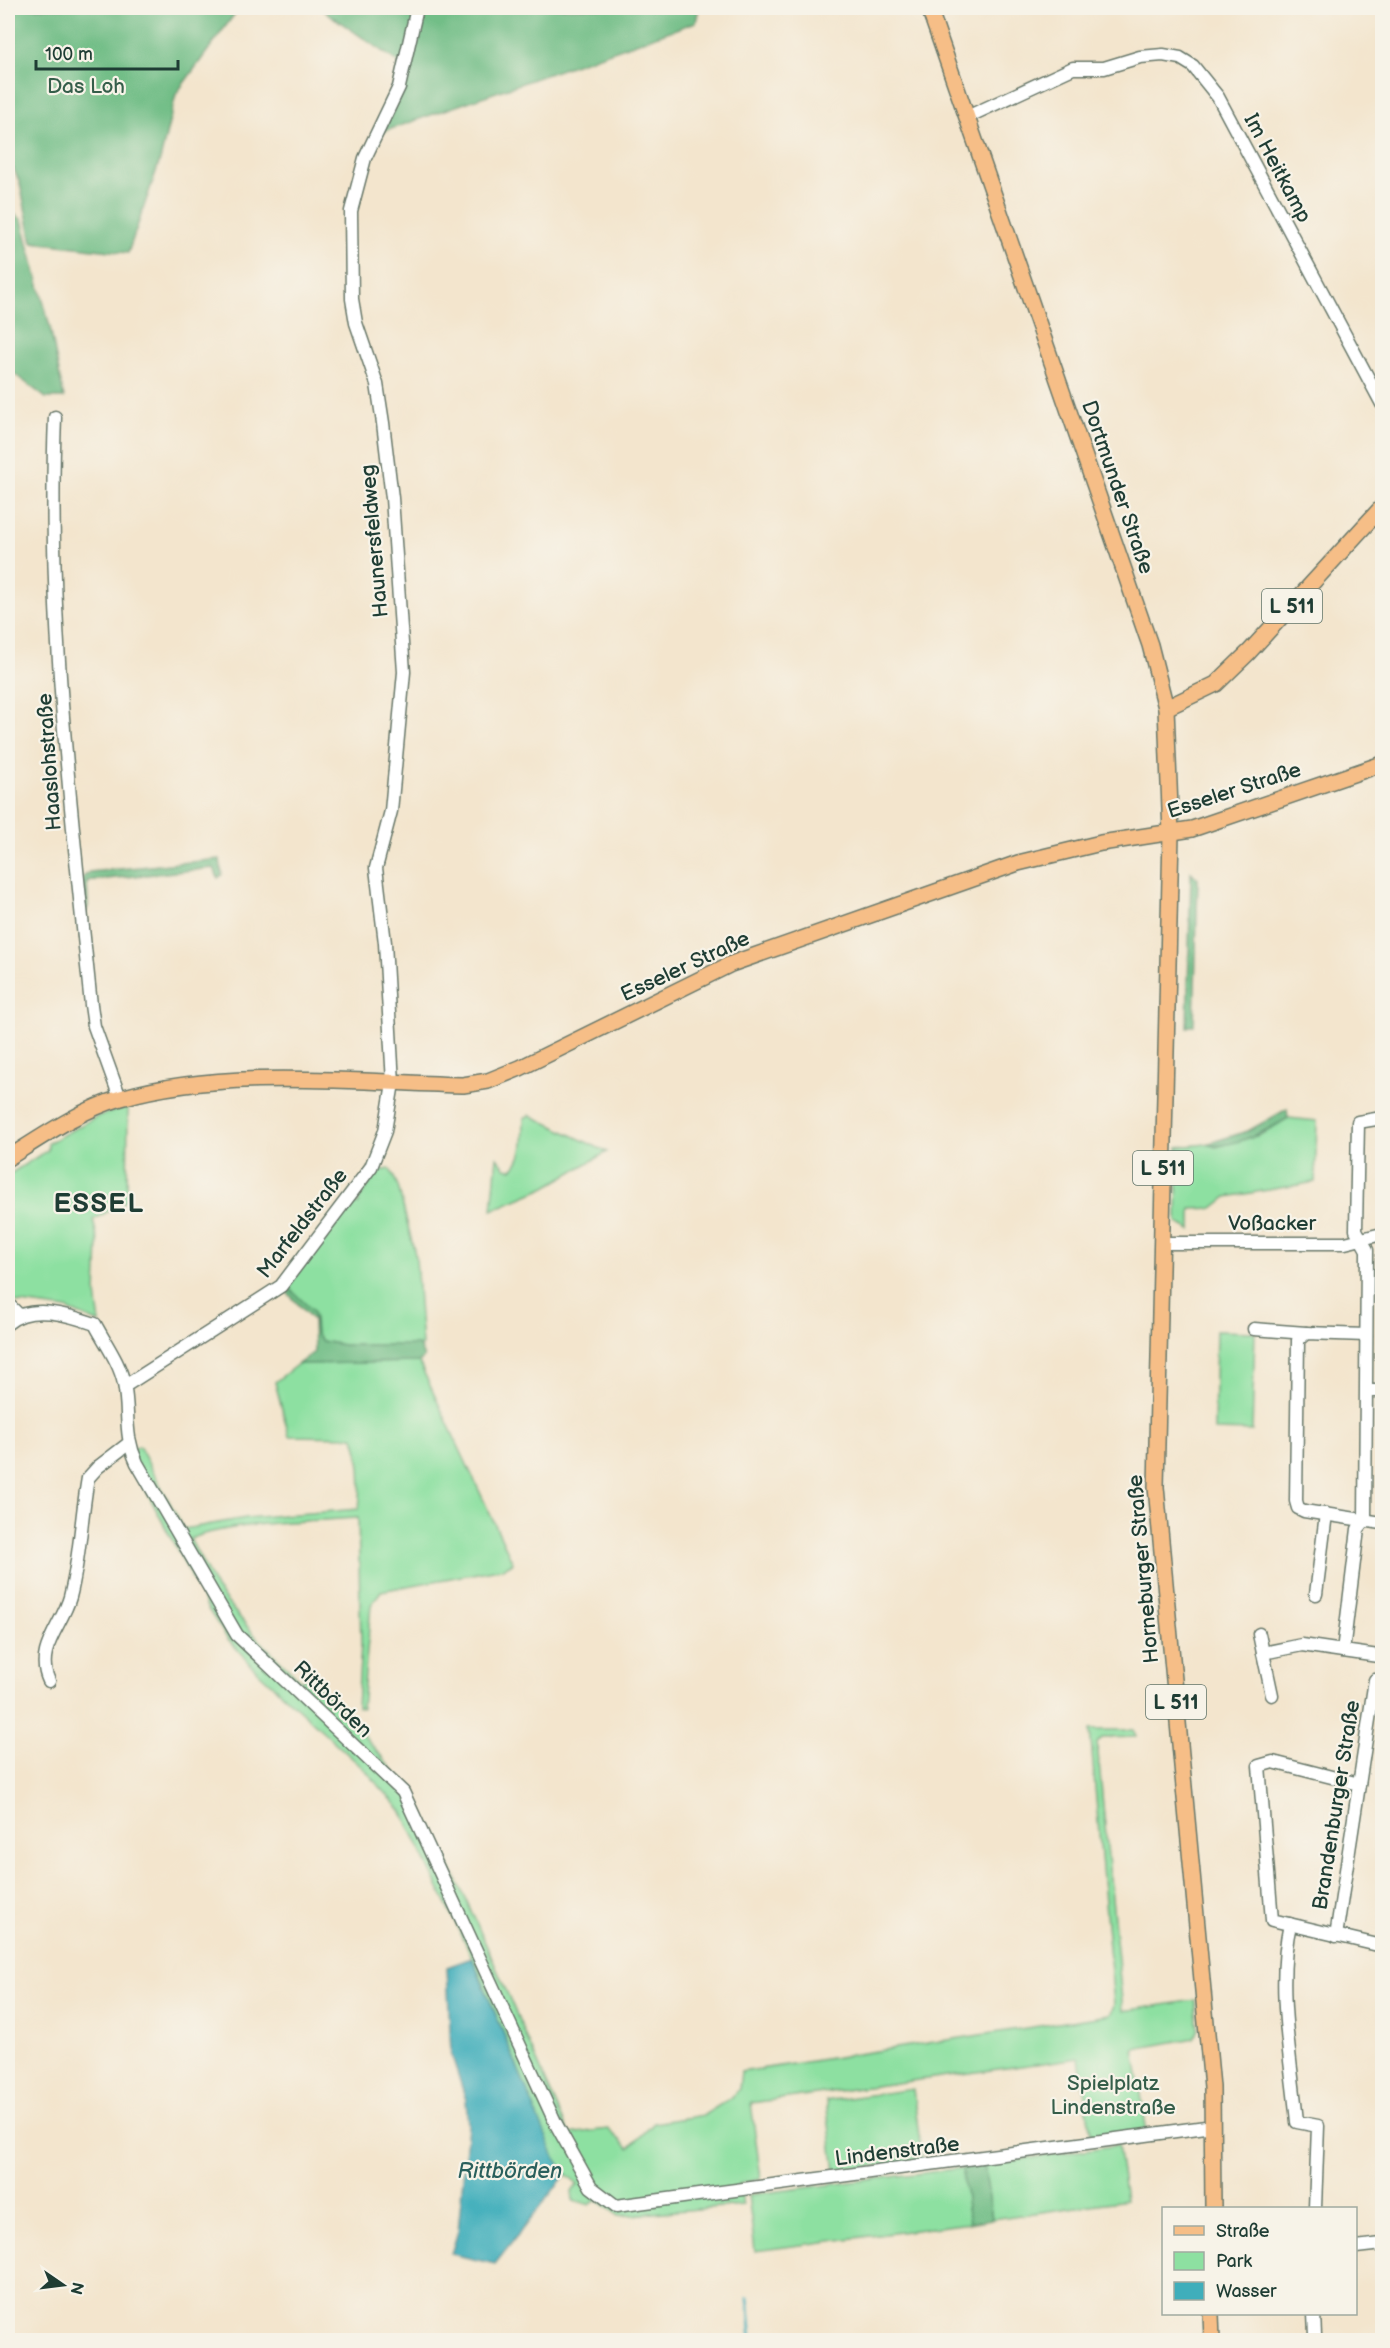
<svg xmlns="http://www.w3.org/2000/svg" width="1390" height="2348" font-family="'Balsamiq Sans',sans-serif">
<rect width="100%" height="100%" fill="#f7f3e8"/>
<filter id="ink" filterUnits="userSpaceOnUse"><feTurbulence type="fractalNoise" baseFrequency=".0167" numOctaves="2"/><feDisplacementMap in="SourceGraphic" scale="12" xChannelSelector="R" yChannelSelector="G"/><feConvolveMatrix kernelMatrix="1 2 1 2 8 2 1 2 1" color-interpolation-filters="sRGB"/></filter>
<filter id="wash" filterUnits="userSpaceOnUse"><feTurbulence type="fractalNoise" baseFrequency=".008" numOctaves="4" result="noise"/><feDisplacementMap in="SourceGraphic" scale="24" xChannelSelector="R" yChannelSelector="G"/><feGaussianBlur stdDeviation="1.35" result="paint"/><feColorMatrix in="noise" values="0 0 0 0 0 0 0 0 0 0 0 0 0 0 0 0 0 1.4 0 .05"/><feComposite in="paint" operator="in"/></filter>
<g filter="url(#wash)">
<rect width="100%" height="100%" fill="#f3e5cd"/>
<g fill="#8de0a1" stroke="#568e6a" stroke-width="1.5">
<polygon points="128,1107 127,1200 93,1220 98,1241 96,1294 100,1323 66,1309 14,1302 8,1293 8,1175 48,1150 48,1143 98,1116"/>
<path d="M530,1115l77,37 -63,36 -52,22 5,-53 8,11 7,1c14,-12 11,-34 12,-51z"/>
<polygon points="1288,1118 1317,1121 1315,1182 1227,1197 1213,1208 1191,1209 1191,1230 1177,1223 1178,1147 1206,1144 1216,1147 1260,1135"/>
<polygon points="390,1169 398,1186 416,1258 422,1346 343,1345 322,1341 316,1334 315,1318 287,1286 353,1204 359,1204 359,1199 378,1171"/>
<polygon points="1216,1331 1255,1332 1252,1431 1214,1430"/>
<path d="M419,1362l94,201 -9,5 -123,23 -10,14 -9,103 -5,-1 4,-62 -3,-127c-47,3 -126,4 -168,21l27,51 40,48 44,43 8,-5 40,42 60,71 53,101 107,244 39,-5 21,19 25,-25 50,-8 27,-17 8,-9 2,-17 369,-57 4,-10 -24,-275h43l3,7 -34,1 -5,5 26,268 72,-11 3,29 -4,9 -60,11 13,84 -55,9 -13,-84 -328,45 10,76 -22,5 4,21 -124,11 -23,-17 -6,6 -17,-5 -1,-8 6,-8 -12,-10 -10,-13 -81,-198 -74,-153 -36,-40 -108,-99 -30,-33 -19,-29 -82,-157 13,-6 45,83 62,-11 113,-9c3,-25 3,-48 -5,-72l-65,-1 -14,-54 23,-18z"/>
<polygon points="913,2089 922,2160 835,2171 826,2101"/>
<polygon points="1118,2145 1126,2200 992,2219 984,2165"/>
<polygon points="962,2168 969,2223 755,2251 748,2195"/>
</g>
<g fill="#72be87" stroke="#487e5e" stroke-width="1.5">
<polygon points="8,8 239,8 176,94 160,160 128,253 32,242 20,183 8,157"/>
<polygon points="320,8 699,8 696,22 374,135 390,104 399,63"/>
<polygon points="8,209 22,220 50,327 64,398 46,398 8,369"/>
<polygon points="220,859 222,875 218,878 214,868 87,881 88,906 85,915 82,878 89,872"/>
<polygon points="1191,872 1198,879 1194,1025 1187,1027"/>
<path d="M1287,1109l1,9c-19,12 -61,33 -82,26l42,-13z"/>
<polygon points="287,1286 313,1311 316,1334 322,1341 343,1345 419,1345 424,1357 419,1362 298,1364 314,1352 313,1320 284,1289"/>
<polygon points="984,2165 992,2219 969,2223 962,2168"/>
</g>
<polygon fill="#3faebb" stroke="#2f7678" stroke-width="1.5" points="472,1958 556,2160 566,2174 495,2264 451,2254 458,2231 468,2125 466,2100 451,2053 447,1967"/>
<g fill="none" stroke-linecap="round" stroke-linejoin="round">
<polyline stroke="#3faebb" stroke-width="3" points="748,2298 752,2340"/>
</g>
</g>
<g filter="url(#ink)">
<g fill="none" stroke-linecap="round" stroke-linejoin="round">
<defs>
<g id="minor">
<polyline points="967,117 1073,68 1104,68 1140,57 1163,55 1180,58 1193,66 1218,97 1382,404"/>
<path d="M55,417c-8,196 16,393 36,588l3,21 26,72"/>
<polyline points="1161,1243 1345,1243 1382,1234"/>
<polyline points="8,1304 18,1314"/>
<path d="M8,1323c23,-20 61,-8 87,1 10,19 25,39 29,60 6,30 -1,49 13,79l100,172 166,157 153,332 35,63 25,19 597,-80"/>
<polyline points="1254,1329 1306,1333"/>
<polyline points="1366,1335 1306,1333 1298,1340 1296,1501 1298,1508 1304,1511 1382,1523"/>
<polyline points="125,1386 281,1286 371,1167 385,1131 393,1083 385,943 376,868 391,811 404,672 392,498 383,423 377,384 356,323 352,299 351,211 365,158 399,87 417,8"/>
<polyline points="1367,1391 1382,1391"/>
<polyline points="1365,1520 1367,1250 1356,1230 1358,1122 1382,1118"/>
<polyline points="1365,1520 1358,1529 1343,1651 1378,1656"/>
<polyline points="1316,1594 1326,1514"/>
<polyline points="1259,1634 1263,1653"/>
<path d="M49,1681c-15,-31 13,-55 21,-84 10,-38 11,-80 18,-119l10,-11 30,-23"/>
<polyline points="1272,1695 1263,1653 1302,1645 1343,1651"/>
<polyline points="1359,1784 1273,1762 1259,1766 1272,1920 1382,1946"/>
<path d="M1290,1924c-14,64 1,133 7,198l21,4 -3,82"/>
<polyline points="1336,1936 1375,1680"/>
<polyline points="1356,2247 1382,2244"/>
<polyline points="1314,2314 1315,2335"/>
</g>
<g id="major">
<polyline points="929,8 1150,645 1166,708 1171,834 1156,1487 1212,2087 1213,2208"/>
<polyline points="1166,708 1216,684 1249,652 1382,507"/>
<path d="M8,1158c35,-22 72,-48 113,-60 104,-30 234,-16 342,-13l25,-4 32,-13 211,-104 287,-101 83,-20 91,-14 190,-65"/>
<polyline points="1211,2314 1212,2340"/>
</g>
</defs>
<use href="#minor" stroke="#69786a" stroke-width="15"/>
<use href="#major" stroke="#69786a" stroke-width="18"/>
<use href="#minor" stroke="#fff" stroke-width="12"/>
<use href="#major" stroke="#f6be87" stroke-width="15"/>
</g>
</g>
<g text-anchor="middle" stroke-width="4.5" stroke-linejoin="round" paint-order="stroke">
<g fill="#f7f3e8" stroke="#60746a" stroke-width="1.5">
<rect x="1262" y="589" width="60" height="34" rx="4.5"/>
<rect x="1133" y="1151" width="60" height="34" rx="4.5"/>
<rect x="1146" y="1685" width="60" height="34" rx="4.5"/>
</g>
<g font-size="20" font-weight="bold" fill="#1f3d34">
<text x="1292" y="613">L 511</text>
<text x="1163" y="1175">L 511</text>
<text x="1176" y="1709">L 511</text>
</g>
<g font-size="21" fill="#355e4a" stroke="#f7f3e8">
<text x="86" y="93">Das Loh</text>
<text x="1113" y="2090">Spielplatz<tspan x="1113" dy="24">Lindenstraße</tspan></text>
</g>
<g font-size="21" fill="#1f3d34" stroke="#f7f3e8">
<text transform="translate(1278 168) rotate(62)" y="7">Im Heitkamp</text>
<text transform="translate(1118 487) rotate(71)" y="7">Dortmunder Straße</text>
<text transform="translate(374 541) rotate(-95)" y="7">Haunersfeldweg</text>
<text transform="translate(49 762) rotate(-94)" y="7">Haaslohstraße</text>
<text transform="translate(1234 790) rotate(-18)" y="7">Esseler Straße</text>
<text transform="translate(685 966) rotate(-25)" y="7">Esseler Straße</text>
<text transform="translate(302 1223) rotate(-52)" y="7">Marfeldstraße</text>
<text x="1272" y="1230">Voßacker</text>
<text transform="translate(1143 1569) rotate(-95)" y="7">Horneburger Straße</text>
<text transform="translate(333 1699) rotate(44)" y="7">Rittbörden</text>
<text transform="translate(1336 1805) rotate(-81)" y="7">Brandenburger Straße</text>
<text transform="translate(897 2151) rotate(-7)" y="7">Lindenstraße</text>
</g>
<g font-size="22" font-style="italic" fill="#295f5c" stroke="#f7f3e8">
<text x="510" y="2178">Rittbörden</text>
</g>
<g font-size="27" font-weight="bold" letter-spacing="1.5" fill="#1f3d34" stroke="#f7f3e8">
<text x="99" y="1212">ESSEL</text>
</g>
</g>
<rect width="1390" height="2348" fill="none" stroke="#f7f3e8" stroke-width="30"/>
<rect x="1162" y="2207" width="195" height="108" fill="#f7f3e8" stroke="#a1aaa0" stroke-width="1.5"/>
<rect x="1174" y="2226" width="30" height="9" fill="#f6be87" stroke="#a1aaa0" stroke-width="1.5"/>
<text x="1216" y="2237" font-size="18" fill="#1f3d34">Straße</text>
<rect x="1174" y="2252" width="30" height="18" fill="#8de0a1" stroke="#a1aaa0" stroke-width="1.5"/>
<text x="1216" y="2267" font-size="18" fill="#1f3d34">Park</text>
<rect x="1174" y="2282" width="30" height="18" fill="#3faebb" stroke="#a1aaa0" stroke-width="1.5"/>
<text x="1216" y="2297" font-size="18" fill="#1f3d34">Wasser</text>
<g transform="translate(63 2285) rotate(104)" stroke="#f7f3e8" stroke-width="4.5" paint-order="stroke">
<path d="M0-4.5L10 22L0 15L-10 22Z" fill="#1f3d34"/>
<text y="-9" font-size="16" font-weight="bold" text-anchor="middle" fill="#1f3d34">N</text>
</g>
<path d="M36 60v9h142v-9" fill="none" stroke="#1f3d34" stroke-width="3"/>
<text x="45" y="60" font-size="18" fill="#1f3d34" stroke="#f7f3e8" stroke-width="4.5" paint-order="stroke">100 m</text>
</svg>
